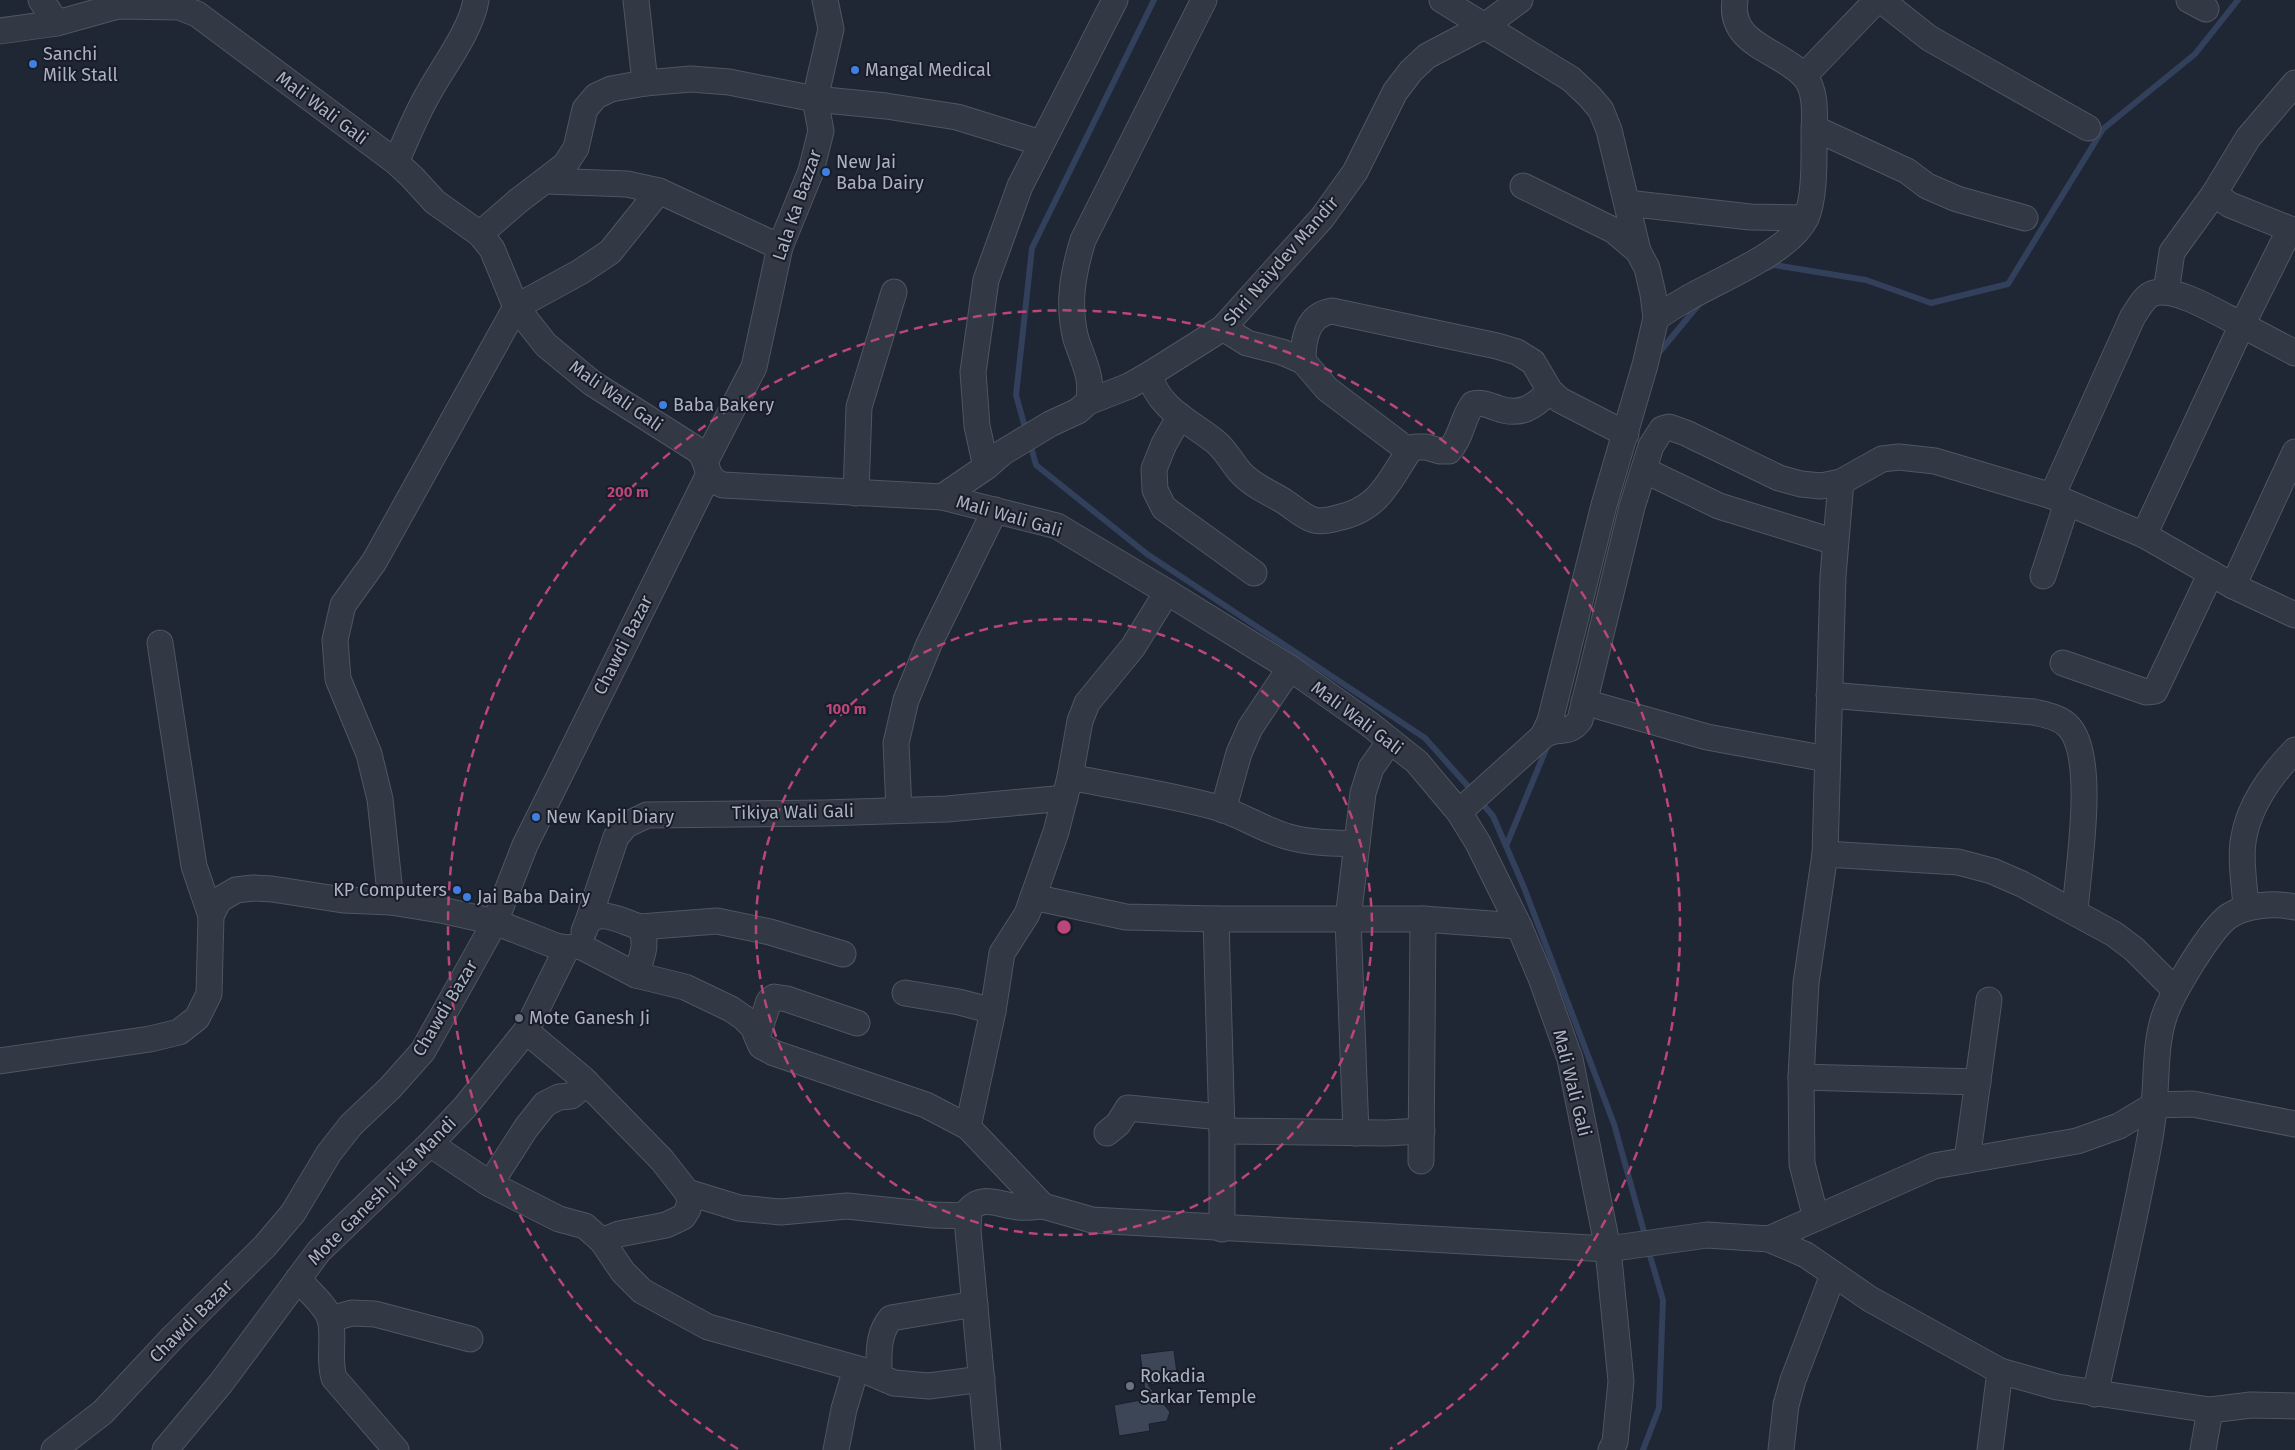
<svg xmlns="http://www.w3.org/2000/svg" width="2295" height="1450" font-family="'Fira Sans',sans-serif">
<rect width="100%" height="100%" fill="#1f2634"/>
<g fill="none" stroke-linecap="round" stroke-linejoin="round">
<g stroke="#33405b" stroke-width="6">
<polyline points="1767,268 1774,265 1866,280 1931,303 2008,284 2103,129 2195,54 2238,0"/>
<polyline points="1657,355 1700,303"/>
<polyline points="1026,431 1016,395 1032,248 1154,0"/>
<polyline points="1030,443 1036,465 1147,554 1425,738 1474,793"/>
<polyline points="1480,801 1493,816 1523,885 1614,1124 1646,1239"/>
<polyline points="1506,846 1549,742"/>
<polyline points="1643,1450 1659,1408 1663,1300 1648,1249"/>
</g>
</g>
<polygon fill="#3d4657" stroke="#1a1f2b" points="1174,1350 1178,1381 1148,1385 1170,1412 1167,1421 1149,1424 1150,1431 1119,1436 1114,1405 1146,1399 1140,1354"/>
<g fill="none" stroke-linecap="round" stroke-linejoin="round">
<defs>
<g id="minor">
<polyline points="41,0 57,23"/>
<polyline points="636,0 645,83"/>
<polyline points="1442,0 1571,79 1590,97 1601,110 1609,130 1638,251"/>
<polyline points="1881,0 1929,38 2088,128"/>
<polyline points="2189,0 2206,9"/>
<path d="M0,31l57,-8 61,-17 61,1 18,7 199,148 16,15 23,25 45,32 12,15 24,58 30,38 46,38 107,68c12,15 4,27 24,34l219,12 115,29 110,66 123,76 78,55 49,39 42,50 19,31 41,83 22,52 29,81 38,190 13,132 -6,61 -4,8"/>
<polyline points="1804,76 1877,0"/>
<polyline points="2295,83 2248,138 2214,194 2230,205 2295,231"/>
<polyline points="1814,128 1907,171 1927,186 1957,199 2025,218"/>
<path d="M396,162c10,-22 19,-45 31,-66 15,-28 44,-65 49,-96"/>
<polyline points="546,181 627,184 659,191 780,247"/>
<polyline points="1523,186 1613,230 1638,251 1647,268 1653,294 1656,318 1645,365 1604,505 1550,721 1543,736"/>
<polyline points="1627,203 1750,217 1806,218"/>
<polyline points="480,234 518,201 565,165 576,148 585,109 596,96 611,89 645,83 691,79 729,82 815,99 886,106 957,117 1041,143"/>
<polyline points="2166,292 2172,252 2214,194"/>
<path d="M1656,318c10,-7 21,-14 32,-20 31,-18 103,-47 118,-80 9,-20 8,-58 8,-79 0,-19 4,-48 -10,-63 -24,-26 -76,-31 -69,-76"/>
<polyline points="1223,328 1247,343 1282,352 1303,361 1327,389 1409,451"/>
<path d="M1303,361c0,-22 4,-46 29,-50l165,35 20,6 16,10 17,29 10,9 66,34"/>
<path d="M1150,374c6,34 43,49 67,69 10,9 15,20 24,30 11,12 27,19 41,27 10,6 21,17 32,20 7,2 16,0 23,-2 41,-8 51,-35 72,-67l6,-4h11l14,4h9c13,-14 13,-33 24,-47 10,-2 15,1 24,4 23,9 37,-1 53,-17"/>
<polyline points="1088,402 1129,386 1150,374 1223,328 1322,218 1355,172 1395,92 1411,71 1427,56 1486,25 1520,0"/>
<polyline points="1180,416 1164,444 1154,469 1155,490 1164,508 1254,573"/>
<polyline points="706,460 754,367 780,247 811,171 821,131 815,99 831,29 825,0"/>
<polyline points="986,467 977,426 973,372 986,280 1020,186 1115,0"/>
<polyline points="1644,470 1719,506 1835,542"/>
<polyline points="856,493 859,407 894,292"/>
<path d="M2052,496l81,-180c6,-8 11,-20 21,-23 22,-7 67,22 88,32l48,-96"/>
<path d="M942,497l44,-30 16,-14 48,-29 28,-13 10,-9c6,-23 -5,-41 -12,-63 -9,-35 -3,-66 7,-99l121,-240"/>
<polyline points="2144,535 2242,325 2295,353"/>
<polyline points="2043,576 2067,503"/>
<polyline points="2233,586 2295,452"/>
<polyline points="160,643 194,866 211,916"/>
<polyline points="2063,663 2146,692 2155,691 2211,573"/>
<path d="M1829,695l205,17c12,3 26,5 35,15 28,31 9,142 6,184"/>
<polyline points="1584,702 1707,737 1827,759"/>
<path d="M1070,777c48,10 98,17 145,30 26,7 48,23 74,30 22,6 45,6 68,7"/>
<polyline points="899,810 896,743 906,700 929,644 995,510"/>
<polyline points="1223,810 1239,753 1250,728 1290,668"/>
<path d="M1459,812l84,-76c14,-11 25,1 37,-16l52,-213 19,-61 11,-17 7,-2 17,6 93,45 22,6 20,2 20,-4 41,-23 17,-2 36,4 117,35 92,39 89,51 62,29"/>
<polyline points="1825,854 1958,862 1992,871 2022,884 2114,934 2134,949 2175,990"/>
<polyline points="1033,897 1126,917 1216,919"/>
<polyline points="391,902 380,799 369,754 338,679 335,640 343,605 374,562 516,307 580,272 610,252 659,191"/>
<path d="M2246,908c-1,-21 -6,-45 -3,-66 5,-36 27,-66 52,-92"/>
<polyline points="588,921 616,837 626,825 647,815 824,813 947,809 1065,798"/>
<polyline points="640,927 717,921 770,932 843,954"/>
<path d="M584,931c9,-28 36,-10 56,-4 9,17 1,31 -4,48"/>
<polyline points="905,993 959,1002 993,1011"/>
<polyline points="526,1031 582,1078 662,1160 687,1192 690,1200 688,1209 683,1217 666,1225 619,1234 602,1241"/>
<polyline points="757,1037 769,1001 774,997 787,999 857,1023"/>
<polyline points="0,1061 150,1039 179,1032 197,1018 209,994 211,916 219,900 236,890 253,888 272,889 343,900 391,902 446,911 495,922 556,946 567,948 580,946 636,975 685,987 731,1009 744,1018 753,1027 761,1046 774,1053 926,1105 968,1127 1043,1206 1092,1220 1608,1249 1707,1235 1769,1239 1806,1255 1870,1299 2000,1371 2057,1387 2210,1410 2251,1405 2295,1406"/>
<polyline points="1801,1077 1978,1082"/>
<polyline points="968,1127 993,1011 1002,953 1027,914 1056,832 1070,777 1080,721 1087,703 1133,647 1167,592"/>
<polyline points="1222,1131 1386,1133 1422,1131"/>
<polyline points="1107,1133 1118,1124 1128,1108 1221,1117"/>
<polyline points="1356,1133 1348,919 1363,793 1371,768 1390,741"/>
<polyline points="430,1144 490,1184 559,1219 585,1226 602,1241 623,1272 642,1291 708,1327 866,1371 894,1383 929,1386 982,1379"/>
<polyline points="1967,1160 1989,1000"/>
<polyline points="1421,1161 1423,919"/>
<polyline points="490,1184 526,1128 545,1104 559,1097 571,1096 587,1083"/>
<polyline points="687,1192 739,1208 781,1212 847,1206 933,1215 968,1216"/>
<polyline points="1816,1218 1802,1164 1801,1077 1806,983 1825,854 1833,576 1841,482"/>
<polyline points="1222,1229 1222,1131 1216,919 1423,919 1519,926"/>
<polyline points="1769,1239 1934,1166 2077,1141 2119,1126 2154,1105 2193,1104 2295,1124"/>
<path d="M298,1279c9,11 28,26 32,40 5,18 -2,40 4,59l62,72"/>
<polyline points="330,1319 352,1313 375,1314 470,1339"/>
<path d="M879,1376c0,-21 -2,-42 12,-58l84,-14"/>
<path d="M2095,1394c16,-72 33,-144 47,-215 5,-25 11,-50 12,-75 3,-29 1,-59 10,-87 7,-22 46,-88 65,-101 18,-12 46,-13 66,-9"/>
<polyline points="54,1450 103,1412 173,1337 265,1246 293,1213 329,1153 351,1125 390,1088 423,1051 495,922 525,845 547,801 708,476"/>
<polyline points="165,1450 221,1383 319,1251 430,1144 465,1107 526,1031 567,948"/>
<polyline points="836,1450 844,1409 856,1369"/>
<path d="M988,1450l-20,-220 1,-20c14,-16 30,-5 49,-3 8,1 16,0 25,-1"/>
<polyline points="1781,1450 1786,1405 1793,1380 1833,1275"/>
<polyline points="1990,1450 2000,1371"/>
<polyline points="2203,1450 2210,1410"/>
</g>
</defs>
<use href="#minor" stroke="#505563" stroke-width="27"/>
<use href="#minor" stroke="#323844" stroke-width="25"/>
</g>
<g fill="none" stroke="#bb467a" stroke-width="2.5" stroke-dasharray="9 6">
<circle cx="1064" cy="927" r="308"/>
<path d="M738 1449A616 616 0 1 1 1390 1449"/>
</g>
<g fill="#3f7fe0" stroke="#181d29" stroke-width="2">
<circle cx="33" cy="64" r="5"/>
<circle cx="855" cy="70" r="5"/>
<circle cx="826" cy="172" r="5"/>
<circle cx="663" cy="405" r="5"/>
<circle cx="536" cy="817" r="5"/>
<circle cx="457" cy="890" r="5"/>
<circle cx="467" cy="897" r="5"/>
</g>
<g fill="#6b7280" stroke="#181d29" stroke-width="2">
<circle cx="519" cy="1018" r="5"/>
<circle cx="1130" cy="1386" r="5"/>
</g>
<g text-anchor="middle" stroke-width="4" stroke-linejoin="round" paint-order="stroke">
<g font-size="18" fill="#acb2c2" stroke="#181d29" text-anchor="start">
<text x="43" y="60">Sanchi<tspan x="43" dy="21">Milk Stall</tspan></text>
<text x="865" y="76">Mangal Medical</text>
<text x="836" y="168">New Jai<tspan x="836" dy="21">Baba Dairy</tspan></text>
<text x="673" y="411">Baba Bakery</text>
<text x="546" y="823">New Kapil Diary</text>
<text x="447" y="896" text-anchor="end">KP Computers</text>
<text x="477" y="903">Jai Baba Dairy</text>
<text x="529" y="1024">Mote Ganesh Ji</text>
<text x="1140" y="1382">Rokadia<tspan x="1140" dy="21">Sarkar Temple</tspan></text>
</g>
<g font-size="18" fill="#acb2c2" stroke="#181d29">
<text transform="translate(322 108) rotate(37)" y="6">Mali Wali Gali</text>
<text transform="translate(797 205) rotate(-71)" y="6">Lala Ka Bazzar</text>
<text transform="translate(1281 261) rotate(-49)" y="6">Shri Naiydev Mandir</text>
<text transform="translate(616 396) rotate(35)" y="6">Mali Wali Gali</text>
<text transform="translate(1009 516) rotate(16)" y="6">Mali Wali Gali</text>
<text transform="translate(623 645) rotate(-63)" y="6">Chawdi Bazar</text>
<text transform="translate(1357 718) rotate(37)" y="6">Mali Wali Gali</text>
<text transform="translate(793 812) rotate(-1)" y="6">Tikiya Wali Gali</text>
<text transform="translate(445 1008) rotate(-59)" y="6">Chawdi Bazar</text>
<text transform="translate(1572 1083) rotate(76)" y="6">Mali Wali Gali</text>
<text transform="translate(382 1191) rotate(-45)" y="6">Mote Ganesh Ji Ka Mandi</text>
<text transform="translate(191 1321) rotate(-45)" y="6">Chawdi Bazar</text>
</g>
</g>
<circle cx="1064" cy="927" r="8" fill="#bb467a" stroke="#181d29" stroke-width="2.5"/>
<g font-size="15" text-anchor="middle" font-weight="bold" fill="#bb467a" stroke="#181d29" stroke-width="4" stroke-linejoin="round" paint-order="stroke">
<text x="628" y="497">200 m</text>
<text x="846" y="714">100 m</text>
</g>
</svg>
